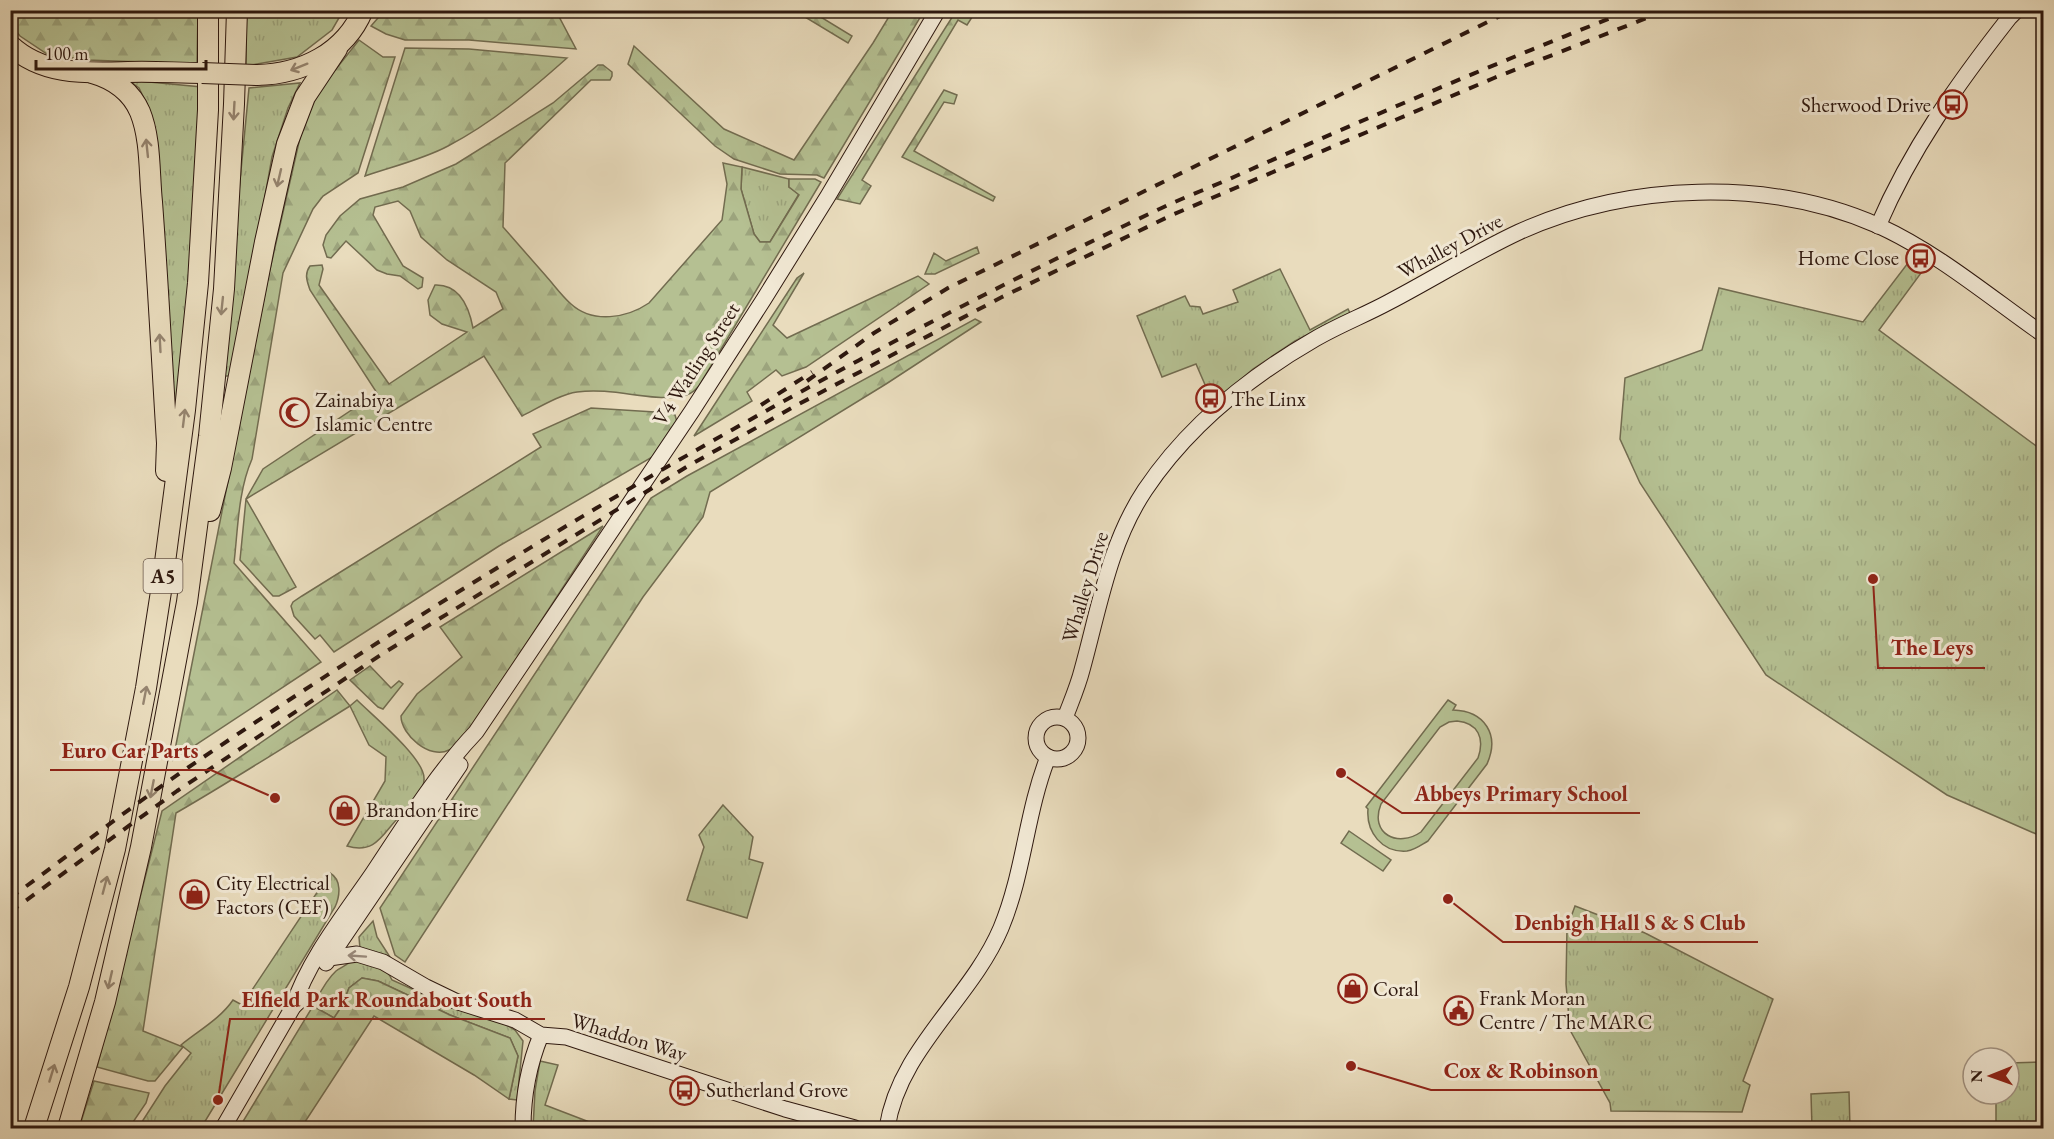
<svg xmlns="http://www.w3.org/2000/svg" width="2054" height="1139" font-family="'EB Garamond',serif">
<defs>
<pattern id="grass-tufts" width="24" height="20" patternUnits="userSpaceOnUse" patternTransform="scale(1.5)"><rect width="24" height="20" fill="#b5c092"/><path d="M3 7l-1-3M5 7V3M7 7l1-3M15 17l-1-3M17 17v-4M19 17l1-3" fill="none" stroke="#9ca47d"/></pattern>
<pattern id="forest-firs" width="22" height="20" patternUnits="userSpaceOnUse" patternTransform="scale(1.5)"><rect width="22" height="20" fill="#b5c092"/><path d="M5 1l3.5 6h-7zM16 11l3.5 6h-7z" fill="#9ca47d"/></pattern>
</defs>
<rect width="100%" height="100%" fill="#e9dcbd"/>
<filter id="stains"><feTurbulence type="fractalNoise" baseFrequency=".00333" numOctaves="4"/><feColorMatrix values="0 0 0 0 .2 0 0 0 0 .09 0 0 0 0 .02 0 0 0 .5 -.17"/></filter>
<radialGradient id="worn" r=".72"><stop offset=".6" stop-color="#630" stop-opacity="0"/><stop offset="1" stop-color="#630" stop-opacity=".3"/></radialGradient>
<g fill="url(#grass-tufts)" stroke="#726c50" stroke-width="1.5">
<polygon points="246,11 343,11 332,30 297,57 246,66"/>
<polygon points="128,80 202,87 180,418 173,419 150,111 139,88"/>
<polygon points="300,83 288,108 272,157 233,376 221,376 249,88"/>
<polygon points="742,167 789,179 789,187 799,194 770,242 760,242 754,234 741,189"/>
<polygon points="1911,259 1924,269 1879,330 2043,451 2043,837 1947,795 1766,675 1640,483 1620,439 1625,378 1702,350 1719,288 1863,322"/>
<polygon points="1280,269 1310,330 1348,309 1350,313 1295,341 1253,369 1213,403 1196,364 1162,377 1137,316 1185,296 1190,306 1200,307 1203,314 1238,302 1233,290"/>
<path d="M357,700c16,16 67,58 67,78 1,10 -7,21 -11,30 -28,11 -29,49 -66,38l38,-65 1,-24 -17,-12 -19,-39z"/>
<polygon points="723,805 753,837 749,859 763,863 747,918 687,900 704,847 699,835"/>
<path d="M330,873c12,7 10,23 5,34l-134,221h-63l27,-42 26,-33 -10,-8c17,-14 39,-26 52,-45l9,5z"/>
<polygon points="1575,906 1645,933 1773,999 1743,1081 1750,1085 1742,1112 1611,1111 1610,1103 1570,1030 1566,984 1567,928"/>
<polygon points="373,921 377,937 390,957 360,949 359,937"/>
<path d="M352,960c15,2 34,5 40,20l38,17 -2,6 13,5 2,-7 62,23 10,6 8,11 -6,59 -8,-1 9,-43 -8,-18 -60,-23 -72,-34 -16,-3 -13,10 -7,18 -8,12 -21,-12c6,-11 12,-25 23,-35 5,-4 12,-6 16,-11z"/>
<polygon points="540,1061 558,1065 545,1105 605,1128 533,1128 535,1091"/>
<polygon points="2043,1062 2043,1128 1996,1128 1996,1094 2009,1094 2009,1063"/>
<polygon points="1849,1092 1850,1128 1812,1128 1811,1094"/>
</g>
<g fill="url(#forest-firs)" stroke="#726c50" stroke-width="1.5">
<polygon points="893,10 924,11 824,178 817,175 780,174 734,159 715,146 628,64 634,46 724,129 794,160 873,43"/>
<polygon points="10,11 198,11 197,64 87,60 47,54 20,36 11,25"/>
<polygon points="384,11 556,11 576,49 469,40 405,40 386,34 371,26"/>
<polygon points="795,11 811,11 852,36 848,43"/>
<polygon points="956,11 976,11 967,25 958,20 862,180 871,186 860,204 837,199"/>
<path d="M359,40l24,17h12l-37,116 -35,23 -10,13 -30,64 -31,186c-14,32 -14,70 -18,104l87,99 -148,98 95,-482 34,-149 10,-25 16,-25z"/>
<path d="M405,48l64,1 98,9c-37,33 -75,65 -119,88 -24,13 -57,21 -83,30z"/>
<path d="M598,65h5l9,7v4l-2,4h-19l-86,83 -2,64c14,16 29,33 43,49 8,9 16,20 25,28 22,20 56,14 78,-1l73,-83 5,-36 -4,-21 19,4 -1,22 13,45 6,8h10l29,-47 -10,-8v-8h26l6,3 -122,204c-5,6 -12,10 -20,11 -31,4 -67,-10 -102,-5 -16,2 -39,16 -55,24l-38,-60 -238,143 50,88 -17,9h-6l-33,-36 6,-61 17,-30 114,-76 -67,-103c-3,-9 -6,-16 0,-24l12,-1 1,4 -4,16 70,99 78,-52 -25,-8 -12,-9 -2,-15 7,-15c25,-1 34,22 38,43l30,-19 -7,-17 -49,-32 -26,-23 -11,-26 -12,-10 -23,6 -2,8 30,51 20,12 -1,9 -4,2 -18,-13 -13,-2 -10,-4 -31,-29 -15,17 -4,-1 -4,-12 3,-10 14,-19 20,-17 43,-12 53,-23 97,-61z"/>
<polygon points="944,90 957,95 954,104 944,102 914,151 995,197 993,201 902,157"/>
<polygon points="977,247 979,253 935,274 925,274 934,253 946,261"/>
<polygon points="804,273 773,325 787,338 918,276 929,284 806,367 782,376 776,370 747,392 752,401 694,436 797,278"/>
<polygon points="975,319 981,322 886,384 710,492 703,517 643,597 405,962 395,955 380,908 651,498 687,476"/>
<polygon points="591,408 671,413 675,415 677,422 654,456 499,546 334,652 320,635 315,639 294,616 291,606 293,602 302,596 541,447 533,434"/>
<path d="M603,526l-133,204c-6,6 -14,17 -21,20 -19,10 -48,-15 -48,-34l16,-22 45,-37 -22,-30z"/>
<polygon points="370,666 391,688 399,681 403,684 383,709 378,707 350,680"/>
<path d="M337,690l13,16c-58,36 -115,73 -174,107l-33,218 40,16 -28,34h-7l-51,-14 65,-256z"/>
<polygon points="362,978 378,981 450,1015 510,1038 518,1056 509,1099 474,1075 374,1016 301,1128 239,1128 313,1006 334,1018 342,1006 349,988"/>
<polygon points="94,1081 149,1093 146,1103 129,1128 79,1128"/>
</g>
<g fill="#b5c092" stroke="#726c50" stroke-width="1.5" fill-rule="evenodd">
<path d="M1448,700l8,5 -3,5c32,1 47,25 34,54l-59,77c-7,4 -13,9 -21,10 -25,2 -41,-19 -39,-42l-2,-2zM1457,721c21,2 28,17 21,37l-57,74c-23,16 -52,2 -40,-28l59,-77 9,-5z"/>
<polygon points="1349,831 1391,860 1383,871 1341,843"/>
</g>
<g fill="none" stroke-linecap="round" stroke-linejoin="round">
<defs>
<g id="secondary">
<path d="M1878,226c33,-77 80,-143 131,-208l8,-8"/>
<circle cx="1057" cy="738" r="21"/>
<path d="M1065,718c6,-16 13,-32 17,-48 17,-61 27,-126 63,-180 43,-64 104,-113 170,-151 24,-14 50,-24 74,-37 44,-23 85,-49 130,-70 108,-49 250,-55 360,-6 59,27 112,72 165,109"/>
<polyline points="329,958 357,954 383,962 426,987 455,1001 515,1020 541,1035 566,1037 785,1109 855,1128"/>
<polyline points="326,963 460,765"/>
<path d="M293,1007c15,-47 52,-93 80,-134 32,-48 63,-99 103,-141l216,-321 72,-112 64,-103 110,-186"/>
<polyline points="223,1128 293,1007 300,1000"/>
<path d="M523,1128c0,-32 6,-64 18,-93"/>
<path d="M887,1128c12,-79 84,-129 114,-200 23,-55 25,-115 47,-171"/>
</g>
<g id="highway">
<path d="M10,45c33,31 77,28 118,27 25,-1 50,1 74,1"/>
<path d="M92,73c21,6 39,18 48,39 11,27 9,61 12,90 6,80 10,161 15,241l-1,28"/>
<path d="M257,75c45,-1 88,-22 106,-65"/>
<polyline points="210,511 221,468 265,242 287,144 305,97 337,49"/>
<polyline points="34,1128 79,987 115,849 146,688 162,585 185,410 198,283 208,110 208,10"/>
<polyline points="68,1128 105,1002 141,847 187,602 209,436 224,289 234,104 237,10"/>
</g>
</defs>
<use href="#secondary" stroke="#2e180f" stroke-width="17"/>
<use href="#highway" stroke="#2e180f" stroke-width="22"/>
<use href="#secondary" stroke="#f1e8d4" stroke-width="15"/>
<use href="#highway" stroke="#e9dcbd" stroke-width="20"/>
<g stroke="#2e180f" stroke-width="4" stroke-dasharray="10 10" stroke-linecap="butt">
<polyline points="807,381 874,333 948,288 1512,10"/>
<polyline points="761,405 812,372"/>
<path d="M10,898c58,-42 115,-87 173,-127 313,-213 642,-405 985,-566 22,-10 46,-19 68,-29 131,-58 262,-114 395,-166"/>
<polyline points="10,912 177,791 382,654 688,466 797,405 1002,297 1172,215 1494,78 1667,10"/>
</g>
<defs>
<polyline id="highway-bridge" points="202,73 257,75"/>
</defs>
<use href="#highway-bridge" stroke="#2e180f" stroke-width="22" stroke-linecap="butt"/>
<use href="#highway-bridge" stroke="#e9dcbd" stroke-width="20"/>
</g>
<defs><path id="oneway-shaft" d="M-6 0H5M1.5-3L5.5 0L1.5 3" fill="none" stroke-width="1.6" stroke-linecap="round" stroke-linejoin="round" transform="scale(1.5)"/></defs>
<g stroke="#95846f">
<use href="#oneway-shaft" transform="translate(299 67) rotate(158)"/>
<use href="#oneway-shaft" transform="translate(234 111) rotate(93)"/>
<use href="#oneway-shaft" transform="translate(147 148) rotate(-96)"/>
<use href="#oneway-shaft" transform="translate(279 178) rotate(103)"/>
<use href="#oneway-shaft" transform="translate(222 306) rotate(96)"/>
<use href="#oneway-shaft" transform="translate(160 343) rotate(-93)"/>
<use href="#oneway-shaft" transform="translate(184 418) rotate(-83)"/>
<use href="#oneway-shaft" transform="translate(145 695) rotate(-79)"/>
<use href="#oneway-shaft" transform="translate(152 789) rotate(101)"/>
<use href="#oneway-shaft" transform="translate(105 885) rotate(-75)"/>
<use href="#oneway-shaft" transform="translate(110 980) rotate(103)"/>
<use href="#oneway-shaft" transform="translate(52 1073) rotate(-73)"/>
</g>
<use stroke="#998a7b" href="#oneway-shaft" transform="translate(357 956) rotate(-176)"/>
<defs>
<symbol id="bus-ring" viewBox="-11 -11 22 22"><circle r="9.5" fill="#f1e8d4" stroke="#8f2418" stroke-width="1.5"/><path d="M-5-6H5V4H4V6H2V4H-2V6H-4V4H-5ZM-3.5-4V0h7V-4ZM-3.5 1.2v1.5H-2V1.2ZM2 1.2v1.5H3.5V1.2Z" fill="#8f2418"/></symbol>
<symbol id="mosque-ring" viewBox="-11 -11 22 22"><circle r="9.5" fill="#f1e8d4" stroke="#8f2418" stroke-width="1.5"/><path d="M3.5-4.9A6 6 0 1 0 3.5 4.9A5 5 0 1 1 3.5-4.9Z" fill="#8f2418"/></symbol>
<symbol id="shop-ring" viewBox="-11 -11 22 22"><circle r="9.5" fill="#f1e8d4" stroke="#8f2418" stroke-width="1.5"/><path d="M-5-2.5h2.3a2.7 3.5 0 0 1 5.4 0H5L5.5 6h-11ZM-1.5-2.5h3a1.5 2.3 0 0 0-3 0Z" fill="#8f2418"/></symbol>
<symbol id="civic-ring" viewBox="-11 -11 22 22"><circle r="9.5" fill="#f1e8d4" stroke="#8f2418" stroke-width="1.5"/><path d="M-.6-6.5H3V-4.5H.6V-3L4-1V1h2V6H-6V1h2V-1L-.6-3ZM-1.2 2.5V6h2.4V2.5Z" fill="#8f2418"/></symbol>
</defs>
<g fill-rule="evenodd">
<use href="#bus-ring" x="1936" y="88" width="33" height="33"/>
<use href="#bus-ring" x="1904" y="242" width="33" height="33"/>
<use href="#bus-ring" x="1194" y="382" width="33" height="33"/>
<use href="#mosque-ring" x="278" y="396" width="33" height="33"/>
<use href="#shop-ring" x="328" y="794" width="33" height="33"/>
<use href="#shop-ring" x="178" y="878" width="33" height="33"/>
<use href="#shop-ring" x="1336" y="972" width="33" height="33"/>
<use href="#civic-ring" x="1442" y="994" width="33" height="33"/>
<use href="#bus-ring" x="668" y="1074" width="33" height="33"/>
</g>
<g text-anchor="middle" stroke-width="6" stroke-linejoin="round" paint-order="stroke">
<rect fill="#f1e8d4" stroke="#68564a" stroke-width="1.5" x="143.5" y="559" width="39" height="34" rx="4.5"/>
<g font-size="20" font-weight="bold" fill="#2e180f">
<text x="163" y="583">A5</text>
</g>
<g font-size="21" fill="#2e180f" stroke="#f1e8d4" text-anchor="start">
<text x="1931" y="112" text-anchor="end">Sherwood Drive</text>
<text x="1899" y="265" text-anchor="end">Home Close</text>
<text x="1231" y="406">The Linx</text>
<text x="315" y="407">Zainabiya<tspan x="315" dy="24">Islamic Centre</tspan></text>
<text x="366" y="817">Brandon Hire</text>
<text x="216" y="890">City Electrical<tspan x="216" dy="24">Factors (CEF)</tspan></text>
<text x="1373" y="996">Coral</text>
<text x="1479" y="1005">Frank Moran<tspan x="1479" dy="24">Centre / The MARC</tspan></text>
<text x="706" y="1097">Sutherland Grove</text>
</g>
<g font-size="21" fill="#2e180f" stroke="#f1e8d4">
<text transform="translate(1450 246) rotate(-28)" y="7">Whalley Drive</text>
<text transform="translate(696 364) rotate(-57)" y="7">V4 Watling Street</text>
<text transform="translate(1085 587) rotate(-73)" y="7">Whalley Drive</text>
<text transform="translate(629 1037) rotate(17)" y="7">Whaddon Way</text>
</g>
</g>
<path fill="none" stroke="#8f2418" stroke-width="2" d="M1873 579L1878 668H1985M275 798L211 770H50M1341 773L1402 813H1640M1448 899L1503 942H1758M218 1100L230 1019H545M1351 1066L1431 1090H1610"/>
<g fill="#8f2418" stroke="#f1e8d4" stroke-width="2">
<circle cx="1873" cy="579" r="6"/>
<circle cx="275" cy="798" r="6"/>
<circle cx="1341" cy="773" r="6"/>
<circle cx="1448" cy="899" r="6"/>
<circle cx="218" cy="1100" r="6"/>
<circle cx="1351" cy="1066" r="6"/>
</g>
<g font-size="22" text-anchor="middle" font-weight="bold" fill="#8f2418" stroke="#f1e8d4" stroke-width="6" stroke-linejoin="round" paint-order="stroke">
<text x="1932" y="655">The Leys</text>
<text x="130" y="758">Euro Car Parts</text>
<text x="1521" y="801">Abbeys Primary School</text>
<text x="1630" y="930">Denbigh Hall S &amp; S Club</text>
<text x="387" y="1007">Elfield Park Roundabout South</text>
<text x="1521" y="1078">Cox &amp; Robinson</text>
</g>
<rect width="2054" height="1139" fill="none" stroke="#e9dcbd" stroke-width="36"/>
<rect x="12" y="12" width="2030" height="1115" fill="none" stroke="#2e180f" stroke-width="3"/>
<rect x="18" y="18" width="2018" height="1103" fill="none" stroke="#2e180f" stroke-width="1.5"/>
<g transform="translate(1991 1076) rotate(269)"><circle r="28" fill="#f1e8d4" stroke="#a39585" stroke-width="1.5"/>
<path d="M0-4.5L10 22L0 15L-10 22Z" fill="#8f2418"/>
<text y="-9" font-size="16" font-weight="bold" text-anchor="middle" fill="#2e180f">N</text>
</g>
<path d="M36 60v9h170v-9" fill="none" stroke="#2e180f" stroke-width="3"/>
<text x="45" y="60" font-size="18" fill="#2e180f" stroke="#f1e8d4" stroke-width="4.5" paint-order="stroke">100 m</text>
<rect width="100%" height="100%" filter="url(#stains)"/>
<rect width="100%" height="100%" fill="url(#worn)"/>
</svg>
